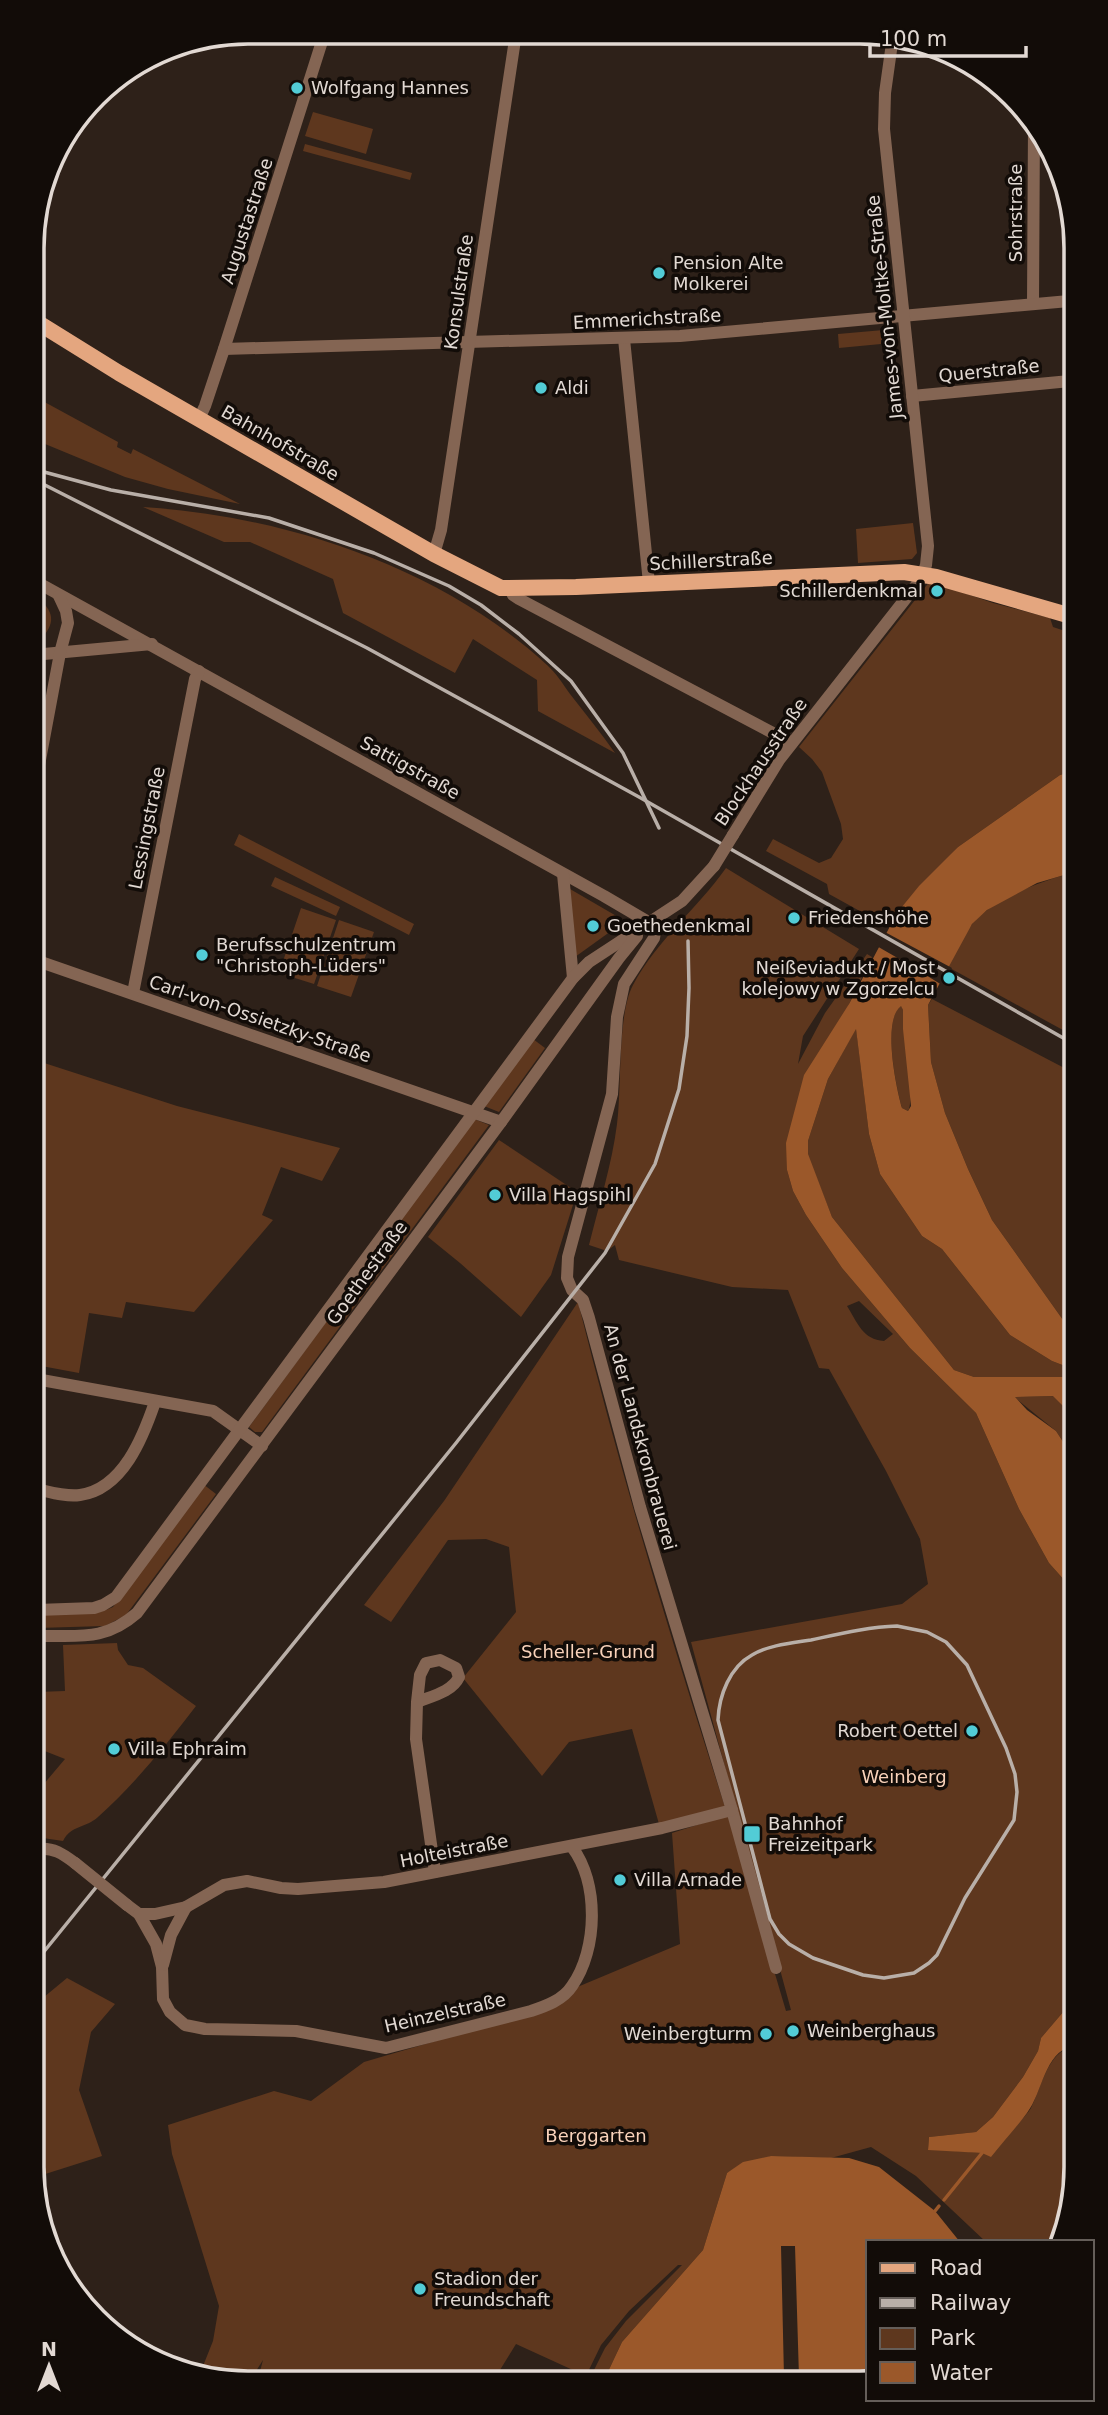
<svg xmlns="http://www.w3.org/2000/svg" width="1108" height="2415" font-family="'DejaVu Sans',sans-serif">
<rect width="100%" height="100%" fill="#2e2119"/>
<g fill="#5e371e" fill-rule="evenodd">
<polygon points="313,112 373,129 366,154 305,136"/>
<polygon points="305,144 412,173 410,180 303,151"/>
<polygon points="895,329 896,342 887,343 886,339 881,340 881,344 839,348 838,334"/>
<polygon points="39,399 118,442 117,447 131,454 133,449 240,504 168,489 125,477 33,439 33,409"/>
<path d="M143,507c143,9 297,60 404,158 9,8 16,19 23,29 15,19 31,39 45,59l-77,-42 -1,-31 -64,-41 -18,34 -112,-60 -10,-34 -83,-37h-26z"/>
<polygon points="913,523 917,553 912,559 858,563 856,529"/>
<polygon points="930,581 993,603 1050,618 1053,627 1071,633 1071,772 1060,775 958,847 897,913 891,922 881,913 876,920 829,894 827,884 766,851 773,839 819,863 831,858 843,839 841,824 822,772 812,759 799,747"/>
<path d="M33,593c18,16 26,26 8,46l-8,1z"/>
<polygon points="239,834 414,924 409,935 234,845"/>
<path d="M726,868l133,81 -56,87 -5,28 27,-51 42,-59 5,3 -23,47 -62,166 6,21 13,24 36,53 68,80 66,65 43,96 30,54 25,28 1,407 -34,40 -3,13 -15,26 -30,40 -17,15 -47,5 -1,12 54,4c13,-12 40,-30 49,-45 11,-22 16,-55 42,-62l3,2v134l-14,60h-76l-70,-66 -45,-29 -40,11 -60,-2 -44,17 -24,77 -81,92 -17,36h-15l15,-30 21,-27 56,-56h-4l-49,46 -28,34 -15,31 -70,-32 -21,34 -237,1 5,-19 -12,19h-45l-7,-3 14,-35 6,-35 -47,-152 -4,-29 106,-34 37,10 53,-39 184,-54 27,-20 105,-44 -8,-111 56,-18 58,196 5,-1 -100,-368 211,-38 26,-20 -8,-45 -34,-68 -57,-102 -10,-1 -31,-78 -56,-3 -113,-27 -4,-15 -8,6 -18,-6c10,-40 23,-81 28,-121 5,-36 0,-109 16,-139 24,-45 64,-76 93,-117zM859,1301l34,33 -9,7c-21,-1 -27,-19 -37,-35z"/>
<path d="M1071,873l1,162 -124,-68c8,-14 14,-31 25,-44 24,-27 65,-40 98,-50z"/>
<polygon points="275,877 340,907 336,916 271,886"/>
<polygon points="570,889 625,921 575,957"/>
<polygon points="301,908 336,920 314,984 279,973"/>
<polygon points="339,920 374,932 351,997 317,986"/>
<polygon points="932,999 1072,1072 1073,1334 992,1220 968,1169 945,1113 931,1062 928,1005"/>
<path d="M901,1005l2,5c2,17 12,92 5,101l-6,-3c-6,-22 -20,-87 -1,-103z"/>
<polygon points="856,1028 869,1134 880,1174 922,1236 942,1249 1010,1335 1052,1361 1065,1366 1067,1372 1065,1377 974,1377 954,1370 832,1217 807,1154 808,1141 828,1079"/>
<polygon points="533,1039 545,1048 499,1112 484,1106"/>
<polygon points="35,1060 177,1106 340,1148 322,1181 281,1167 262,1215 273,1220 194,1312 126,1302 122,1318 89,1313 79,1373 36,1365"/>
<polygon points="474,1119 489,1125 262,1432 255,1432 249,1427"/>
<polygon points="499,1140 577,1192 551,1275 521,1317 460,1263 428,1237"/>
<path d="M578,1302c42,170 93,338 147,505l-66,17 -27,-95 -63,13 -27,34 -79,-98 53,-66 -7,-65 -23,-8 -38,1 -57,82 -27,-17 80,-104z"/>
<polygon points="1054,1396 1073,1416 1073,1457 1056,1431 1014,1397"/>
<polygon points="203,1484 216,1494 126,1615 105,1626 37,1628 37,1613 106,1610 113,1607"/>
<path d="M117,1643l1,7 10,15 15,3 53,38c-29,38 -62,79 -98,111 -12,11 -27,8 -35,24l-20,-3v-53l22,-26 -28,-11v-56l28,-1 -2,-46z"/>
<polygon points="67,1978 115,2004 91,2032 79,2090 102,2156 39,2176 38,2002"/>
</g>
<g fill="#9b582a" fill-rule="evenodd">
<path d="M1071,772v101l-34,10 -50,27 -15,14 -44,81 3,57 14,51 23,56 24,51 81,114v82l-20,-20 -38,1 12,13 29,21 17,26 1,134 -25,-28 -30,-54 -43,-96 -66,-65 -68,-80 -36,-53 -13,-24 -6,-21 -1,-27 18,-68 45,-71 48,-91 22,-27 39,-39 102,-72zM901,1006l2,4v19l8,77 -3,5 -6,-3c-6,-21 -20,-88 -1,-102zM856,1029l13,105 11,40 42,62 20,13 68,86 42,26 13,5 2,6 -2,5h-91l-20,-7 -122,-153 -24,-63v-13l20,-62z"/>
<path d="M1075,1998l1,50 -4,-2c-28,7 -29,46 -45,67 -11,15 -24,29 -36,44l-9,-4 -54,-3 1,-13 47,-5 17,-15 30,-40 15,-26 3,-13z"/>
<polygon points="771,2156 849,2158 879,2167 935,2211 960,2242 868,2242 868,2376 799,2377 795,2246 781,2246 784,2377 605,2378 622,2342 703,2250 727,2173 743,2162"/>
</g>
<polygon fill="#2e2119" points="883,931 952,968 942,985 908,964 914,953 908,964 875,945"/>
<g fill="none" stroke-linecap="round" stroke-linejoin="round">
<g stroke="#9b582a" stroke-width="3.5">
<polyline points="944,2200 982,2153"/>
<polyline points="935,2211 939,2206"/>
</g>
<g stroke="#846553" stroke-width="12">
<polyline points="1033,304 1034,123"/>
<polyline points="624,339 649,583"/>
<polyline points="224,349 680,336 1069,301"/>
<polyline points="912,396 1070,381"/>
<polyline points="199,419 205,406 224,349 325,32"/>
<polyline points="434,554 441,530 516,33"/>
<polyline points="33,580 604,896 650,923 655,932 654,938 624,984 617,1017 612,1094 568,1257 567,1278 572,1290 583,1300 589,1318 640,1507 732,1810 776,1968"/>
<polyline points="510,589 513,595 519,599 792,743"/>
<polyline points="33,655 152,644"/>
<polyline points="34,792 60,653 68,623 66,611 59,596"/>
<polyline points="733,835 779,760 921,579 926,565 928,546 884,129 885,93 893,36"/>
<polyline points="563,874 573,978"/>
<polyline points="35,960 501,1122"/>
<polyline points="133,993 195,679 199,671"/>
<polyline points="36,1379 213,1411 262,1446"/>
<path d="M36,1489c14,3 30,8 44,6 43,-6 63,-58 75,-93"/>
<polyline points="37,1610 94,1608 103,1605 116,1597 573,978 589,962 682,901 714,866"/>
<path d="M37,1636c41,-1 67,6 100,-23l364,-491 118,-164 18,-22"/>
<path d="M417,1702l3,-27 6,-12 14,-3 16,8 3,9c-7,15 -27,19 -42,25l-1,37 19,133"/>
<path d="M38,1849c15,-2 25,5 37,14"/>
<path d="M127,1905l12,9 17,30 6,23 1,32 7,13 15,13 20,4 91,2 90,17 145,-37c15,-5 32,-11 41,-25 26,-37 27,-103 0,-139"/>
<polyline points="139,1914 155,1914 186,1907 224,1885 247,1881 281,1888 298,1889 384,1882 662,1828 732,1810"/>
<polyline points="163,1965 171,1935 186,1907"/>
</g>
<polyline stroke="#e4a67f" stroke-width="16" points="32,319 119,373 434,554 501,588 576,587 904,572 936,577 1071,616"/>
<g stroke="#b9afa8" stroke-width="3.5">
<polyline points="33,469 111,490 269,518 374,553 449,586 481,605 519,634 571,681 623,753 659,828"/>
<polyline points="33,479 367,648 639,797 1072,1043"/>
<path d="M897,1626l30,6 19,10 21,23 39,83 9,26 2,18 -3,28 -49,78 -28,57 -8,8 -15,10 -30,5 -21,-3 -50,-17 -24,-14 -10,-10 -9,-15 -52,-199c1,-25 12,-53 34,-65 17,-10 40,-12 59,-15 28,-6 57,-13 86,-14z"/>
<polyline points="38,1959 456,1443 605,1253 655,1164 679,1089 687,1036 689,988 688,941"/>
</g>
<g stroke="#846553" stroke-width="12">
<polyline points="714,866 733,835"/>
<polyline points="75,1863 127,1905"/>
</g>
</g>
<g fill="#52ccd6" stroke="#120c08" stroke-width="2.5">
<circle cx="297" cy="88" r="7"/>
<circle cx="659" cy="273" r="7"/>
<circle cx="541" cy="388" r="7"/>
<circle cx="937" cy="591" r="7"/>
<circle cx="794" cy="918" r="7"/>
<circle cx="593" cy="926" r="7"/>
<circle cx="202" cy="955" r="7"/>
<circle cx="949" cy="978" r="7"/>
<circle cx="495" cy="1195" r="7"/>
<circle cx="972" cy="1731" r="7"/>
<circle cx="114" cy="1749" r="7"/>
<rect x="743" y="1825" width="18" height="18" rx="3.5"/>
<circle cx="620" cy="1880" r="7"/>
<circle cx="793" cy="2031" r="7"/>
<circle cx="766" cy="2034" r="7"/>
<circle cx="420" cy="2289" r="7"/>
</g>
<g text-anchor="middle" stroke-width="7" stroke-linejoin="round" paint-order="stroke">
<g font-size="18" fill="#e2d9d3" stroke="#120c08" text-anchor="start">
<text x="311" y="94">Wolfgang Hannes</text>
<text x="673" y="269">Pension Alte<tspan x="673" dy="21">Molkerei</tspan></text>
<text x="555" y="394">Aldi</text>
<text x="923" y="597" text-anchor="end">Schillerdenkmal</text>
<text x="808" y="924">Friedenshöhe</text>
<text x="607" y="932">Goethedenkmal</text>
<text x="216" y="951">Berufsschulzentrum<tspan x="216" dy="21">"Christoph-Lüders"</tspan></text>
<text x="935" y="974" text-anchor="end">Neißeviadukt / Most<tspan x="935" dy="21">kolejowy w Zgorzelcu</tspan></text>
<text x="509" y="1201">Villa Hagspihl</text>
<text x="958" y="1737" text-anchor="end">Robert Oettel</text>
<text x="128" y="1755">Villa Ephraim</text>
<text x="768" y="1830">Bahnhof<tspan x="768" dy="21">Freizeitpark</tspan></text>
<text x="634" y="1886">Villa Arnade</text>
<text x="807" y="2037">Weinberghaus</text>
<text x="752" y="2040" text-anchor="end">Weinbergturm</text>
<text x="434" y="2285">Stadion der<tspan x="434" dy="21">Freundschaft</tspan></text>
</g>
<g font-size="18" fill="#e2d9d3" stroke="#120c08">
<text transform="translate(1016 213) rotate(-90)" y="6">Sohrstraße</text>
<text transform="translate(247 221) rotate(-72)" y="6">Augustastraße</text>
<text transform="translate(459 292) rotate(-82)" y="6">Konsulstraße</text>
<text transform="translate(885 307) rotate(-96)" y="6">James-von-Moltke-Straße</text>
<text transform="translate(647 319) rotate(-3)" y="6">Emmerichstraße</text>
<text transform="translate(989 371) rotate(-6)" y="6">Querstraße</text>
<text transform="translate(280 443) rotate(30)" y="6">Bahnhofstraße</text>
<text transform="translate(711 561) rotate(-3)" y="6">Schillerstraße</text>
<text transform="translate(761 762) rotate(-56)" y="6">Blockhausstraße</text>
<text transform="translate(410 768) rotate(29)" y="6">Sattigstraße</text>
<text transform="translate(147 828) rotate(-79)" y="6">Lessingstraße</text>
<text transform="translate(260 1019) rotate(19)" y="6">Carl-von-Ossietzky-Straße</text>
<text transform="translate(367 1273) rotate(-54)" y="6">Goethestraße</text>
<text transform="translate(640 1437) rotate(75)" y="6">An der Landskronbrauerei</text>
<text transform="translate(454 1851) rotate(-11)" y="6">Holteistraße</text>
<text transform="translate(445 2013) rotate(-13)" y="6">Heinzelstraße</text>
</g>
<g font-size="18" fill="#f9d2ba" stroke="#120c08">
<text x="588" y="1658">Scheller-Grund</text>
<text x="904" y="1783">Weinberg</text>
<text x="596" y="2142">Berggarten</text>
</g>
</g>
<path d="M0 0H1108V2415H0ZM248 44H860A204 204 0 0 1 1064 248V2167A204 204 0 0 1 860 2371H248A204 204 0 0 1 44 2167V248A204 204 0 0 1 248 44Z" fill="#120c08" fill-rule="evenodd"/>
<path fill="none" stroke="#e2d9d3" stroke-width="3.5" d="M248 44H860A204 204 0 0 1 1064 248V2167A204 204 0 0 1 860 2371H248A204 204 0 0 1 44 2167V248A204 204 0 0 1 248 44Z"/>
<rect x="866" y="2240" width="228" height="161" fill="#120c08" stroke="#655e59" stroke-width="2"/>
<rect x="880" y="2263" width="35" height="10" fill="#e4a67f" stroke="#655e59" stroke-width="2"/>
<text x="930" y="2275" font-size="21" fill="#e2d9d3">Road</text>
<rect x="880" y="2298" width="35" height="10" fill="#b9afa8" stroke="#655e59" stroke-width="2"/>
<text x="930" y="2310" font-size="21" fill="#e2d9d3">Railway</text>
<rect x="880" y="2328" width="35" height="21" fill="#5e371e" stroke="#655e59" stroke-width="2"/>
<text x="930" y="2345" font-size="21" fill="#e2d9d3">Park</text>
<rect x="880" y="2362" width="35" height="21" fill="#9b582a" stroke="#655e59" stroke-width="2"/>
<text x="930" y="2380" font-size="21" fill="#e2d9d3">Water</text>
<g transform="translate(49 2366)" stroke="#120c08" stroke-width="5" paint-order="stroke">
<path d="M0-5L12 26L0 18L-12 26Z" fill="#e2d9d3"/>
<text y="-10" font-size="19" font-weight="bold" text-anchor="middle" fill="#e2d9d3">N</text>
</g>
<path d="M870 46v10h156v-10" fill="none" stroke="#e2d9d3" stroke-width="3.5"/>
<text x="880" y="46" font-size="21" fill="#e2d9d3" stroke="#120c08" stroke-width="5" paint-order="stroke">100 m</text>
</svg>
